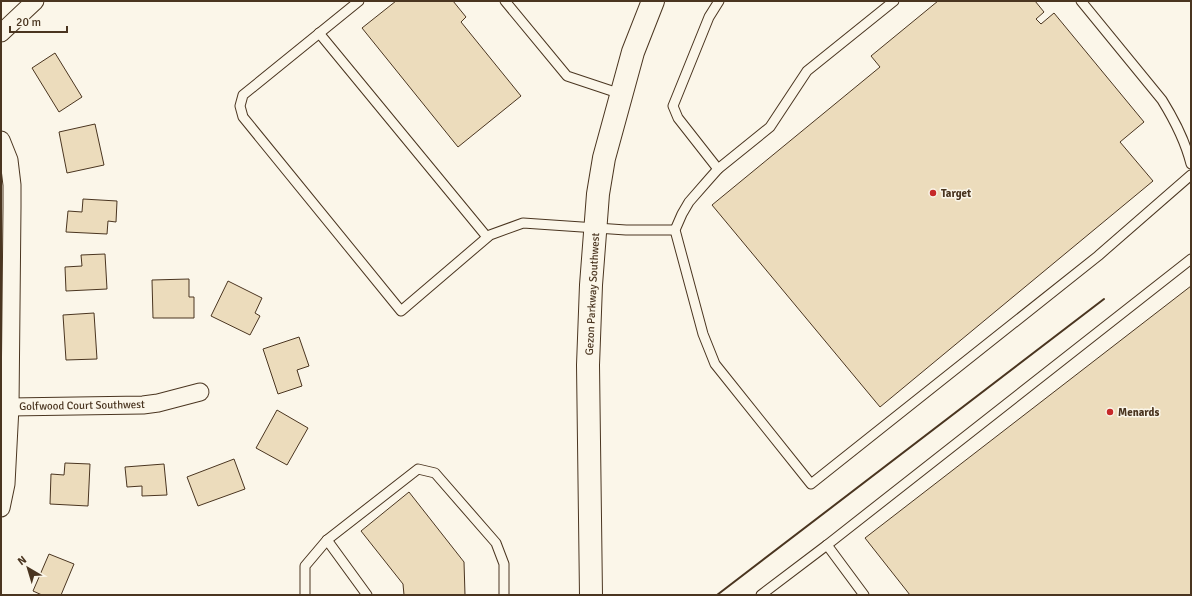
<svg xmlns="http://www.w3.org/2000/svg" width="1192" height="596" font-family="Signika,sans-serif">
<rect width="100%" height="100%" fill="#fbf6e9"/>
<g fill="#ecdcbc" stroke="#4a3520">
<polygon points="396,1 453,1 466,17 461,22 521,96 458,147 362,28"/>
<polygon points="938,1 1035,1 1044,12 1036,19 1041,24 1054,13 1144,122 1120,142 1153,181 880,407 712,205 880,67 871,56"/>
<polygon points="55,53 82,97 59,112 32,68"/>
<polygon points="95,124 104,165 67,173 59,132"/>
<polygon points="83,199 117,201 116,222 108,221 107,234 66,232 68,211 82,212"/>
<polygon points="105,254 107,289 66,291 65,267 82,266 81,255"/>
<polygon points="189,279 189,297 194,297 194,318 153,318 152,280"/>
<polygon points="228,281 262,298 255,313 260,316 250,335 211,316"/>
<polygon points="1191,286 1191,595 910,595 865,538"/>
<polygon points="94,313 97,359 66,360 63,315"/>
<polygon points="299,337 309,366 297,370 302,386 278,394 263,349"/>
<polygon points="277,410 308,428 287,465 256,448"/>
<polygon points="234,459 245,489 198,506 187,477"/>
<polygon points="65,463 90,464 88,506 50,504 51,474 64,475"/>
<polygon points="164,464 167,495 142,496 142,486 127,487 125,467"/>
<polygon points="409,492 464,562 465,595 404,595 403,584 361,531"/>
<polygon points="49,554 74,564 61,595 42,595 33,591"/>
</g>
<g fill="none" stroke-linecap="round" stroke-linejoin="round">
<defs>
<g id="service">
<polyline points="359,1 243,95 240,106 243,117 401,311 490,235 523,223 626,230 675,230"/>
<polyline points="505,1 567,76 621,94"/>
<polyline points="894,1 807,71 770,127 718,169 710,178 689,202 682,214 675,230 703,334 715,364 811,484 1098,256 1191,175"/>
<path d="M1081,1l81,99c13,21 23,40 29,64"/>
<polyline points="319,33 487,237"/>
<polyline points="718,169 678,118 673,106 709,17 719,1"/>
<polyline points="327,540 367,595"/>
<polyline points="305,595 305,566 327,540 418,469 435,473 496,543 504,564 504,595"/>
<polyline points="761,595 827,545"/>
<polyline points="864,595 827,545 1191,259"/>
</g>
<g id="minor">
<polyline points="1,33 35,1"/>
<polyline points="1,140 9,160 12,185 12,207 10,407 6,484 1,508"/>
<polyline points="10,407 143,405 158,403 200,392"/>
</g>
<polyline id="secondary" points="591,595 588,365 591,285 598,194 604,158 633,52 653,1"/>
</defs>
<use href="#service" stroke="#4a3520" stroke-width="11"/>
<use href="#minor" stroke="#4a3520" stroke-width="19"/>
<use href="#secondary" stroke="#4a3520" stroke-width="24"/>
<use href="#service" stroke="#fbf6e9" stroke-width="9"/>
<use href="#minor" stroke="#fbf6e9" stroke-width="17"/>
<use href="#secondary" stroke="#fbf6e9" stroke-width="22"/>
<polyline stroke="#4a3520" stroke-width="2" points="717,595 1104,299"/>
</g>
<g fill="#c62828" stroke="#fbf6e9" stroke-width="1.5">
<circle cx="933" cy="193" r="4"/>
<circle cx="1110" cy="412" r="4"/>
</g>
<g text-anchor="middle" stroke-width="3" stroke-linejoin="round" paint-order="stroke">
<g font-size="11" font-weight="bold" fill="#4a3520" stroke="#fbf6e9" text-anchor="start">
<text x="941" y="197">Target</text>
<text x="1118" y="416">Menards</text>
</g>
<g font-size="11" fill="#4a3520" stroke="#fbf6e9">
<text transform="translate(592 294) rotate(-87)" y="4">Gezon Parkway Southwest</text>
<text transform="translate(82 405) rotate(-1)" y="4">Golfwood Court Southwest</text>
</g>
</g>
<rect width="1192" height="596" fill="none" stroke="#4a3520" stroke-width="4"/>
<g transform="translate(28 568) rotate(322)" stroke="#fbf6e9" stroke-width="3" paint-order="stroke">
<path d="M0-3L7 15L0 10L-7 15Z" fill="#4a3520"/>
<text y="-6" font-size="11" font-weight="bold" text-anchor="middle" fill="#4a3520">N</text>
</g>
<path d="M10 26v6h57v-6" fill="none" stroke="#4a3520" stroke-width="2"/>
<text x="16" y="26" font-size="12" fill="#4a3520" stroke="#fbf6e9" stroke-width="3" paint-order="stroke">20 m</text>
</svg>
